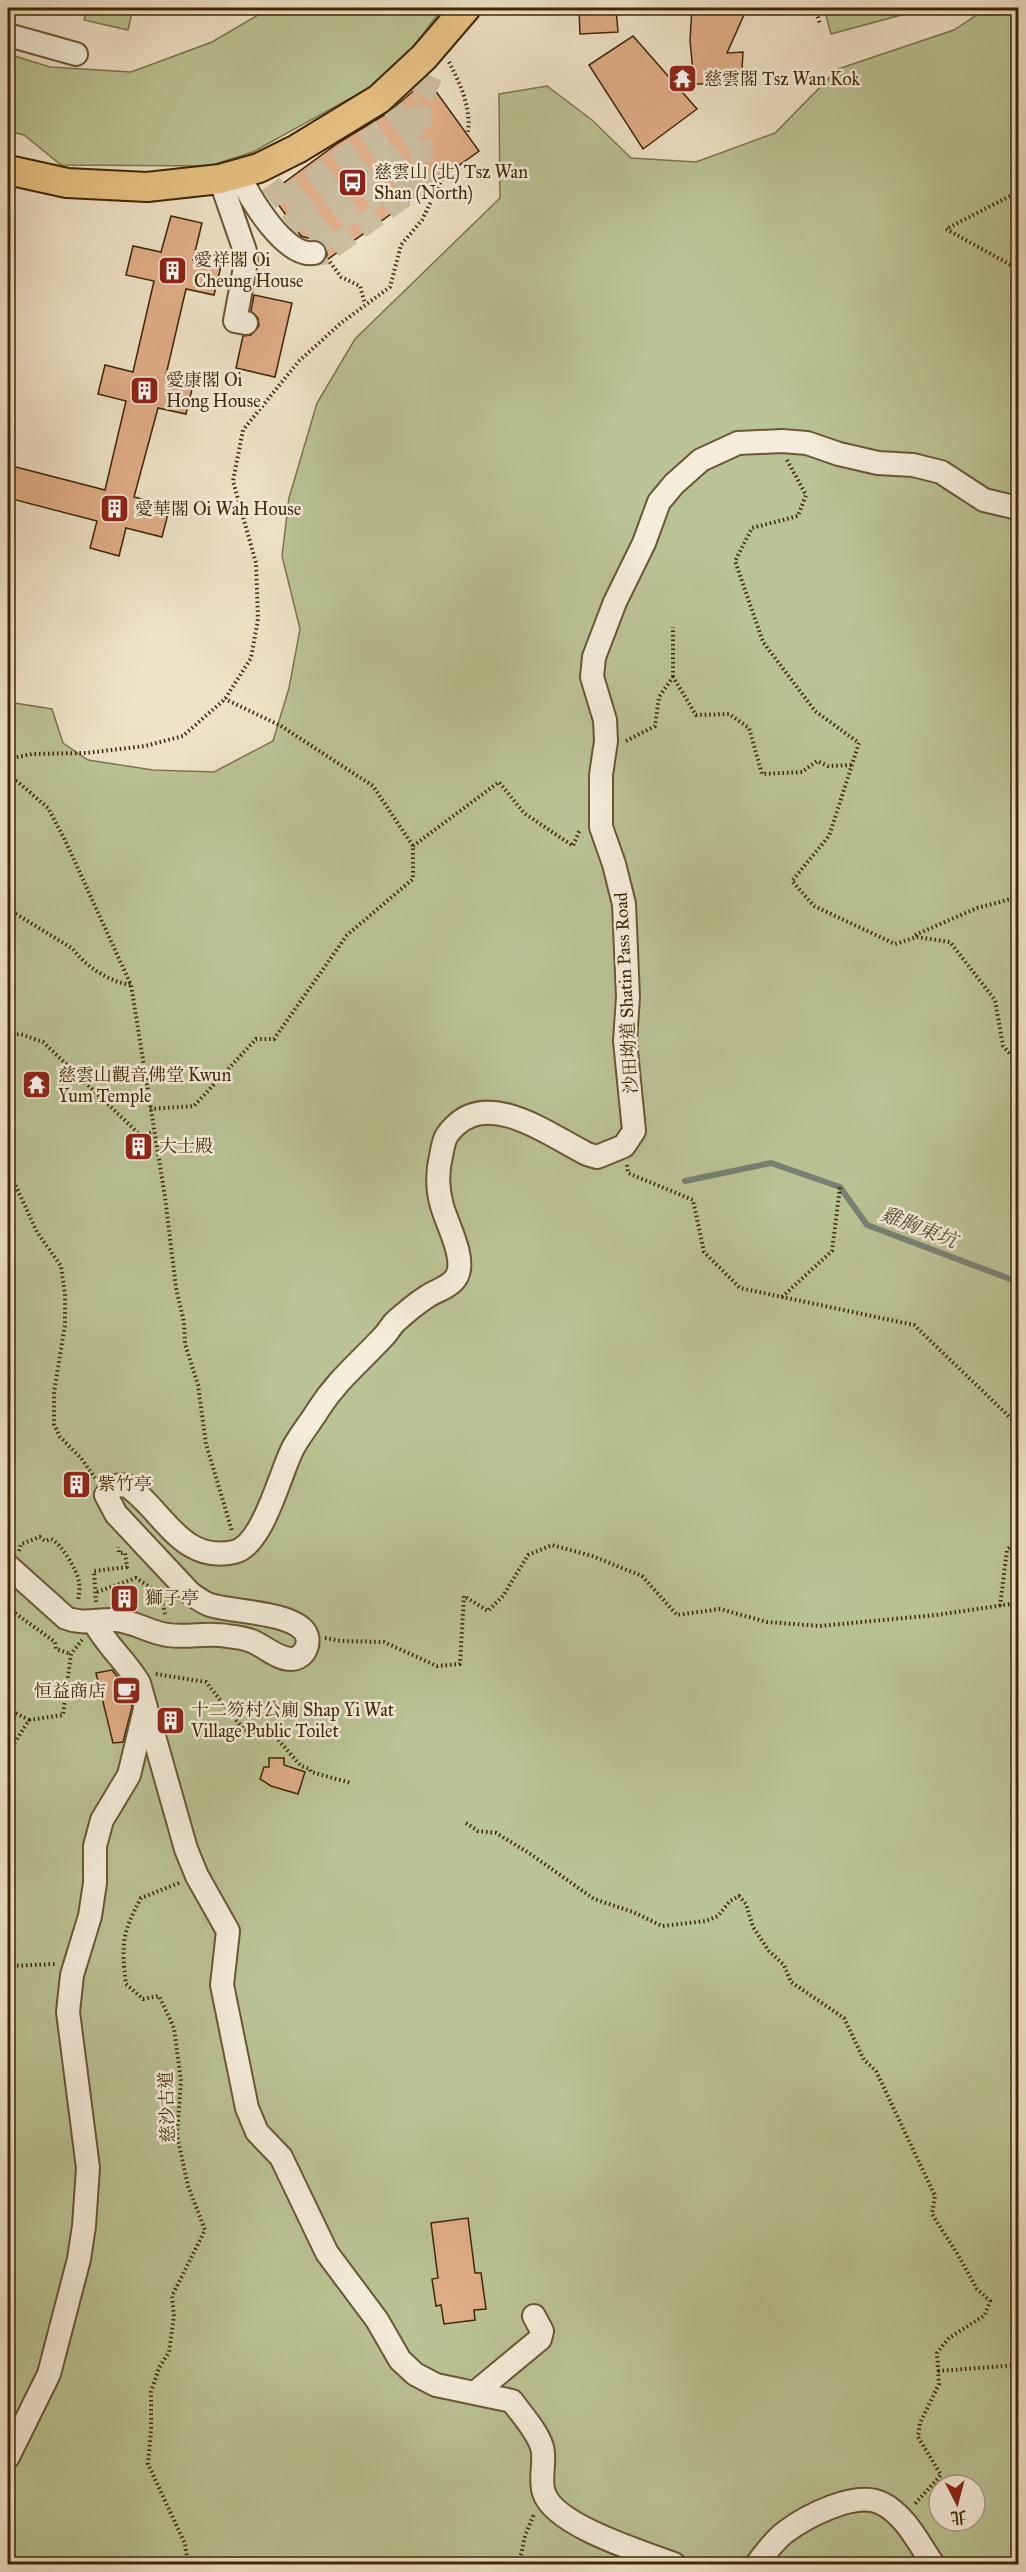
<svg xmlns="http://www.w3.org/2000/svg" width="1026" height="2572" font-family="'IM FELL Great Primer','Noto Serif TC',serif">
<rect width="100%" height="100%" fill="#eee3c8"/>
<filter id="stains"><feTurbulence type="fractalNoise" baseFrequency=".00333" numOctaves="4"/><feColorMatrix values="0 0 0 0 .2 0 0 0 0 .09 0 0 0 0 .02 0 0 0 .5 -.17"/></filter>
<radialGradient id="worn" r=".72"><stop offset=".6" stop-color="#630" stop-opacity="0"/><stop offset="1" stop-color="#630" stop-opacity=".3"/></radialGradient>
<g fill="#bac395" stroke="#7c764c" stroke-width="1.5" fill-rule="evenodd">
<polygon points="87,8 133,8 128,30 84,20"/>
<polygon points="270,8 443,8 413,47 369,88 253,152 209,166 61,165 24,135 8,131 8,54 50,67 131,72 212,42"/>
<polygon points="824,8 927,8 831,34"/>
<path d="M987,8h31v2556h-1010v-1862l44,7 11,34 25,17 65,10 61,2 59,-31 16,-53 11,-59 -18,-73 7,-58 28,-95 38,-64 145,-141 -1,-104 48,-8 45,34 39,38 65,4 79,-29 63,-64 116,-39zM939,2485h36v36h-36z"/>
</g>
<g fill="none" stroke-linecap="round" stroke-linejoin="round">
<polyline stroke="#788174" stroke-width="6" points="685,1181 771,1163 840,1187 867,1225 1018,1282"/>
</g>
<g fill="#e0ae89" stroke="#3f2803" stroke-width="1.5">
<polygon points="579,8 616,8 618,32 580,34"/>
<polygon points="692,8 747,8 727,53 743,52 742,70 723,84 694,84 690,40"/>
<polygon points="633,36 697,109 643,149 589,65"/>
<polygon points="427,79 479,151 324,262 327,255 326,247 321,242 301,236 270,193 338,143 388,113"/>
<polygon points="171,216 202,223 193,260 221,266 214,295 186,289 165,379 193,385 186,414 158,408 134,497 170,506 162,537 126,528 119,556 90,548 97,521 8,498 8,465 105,490 126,401 98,394 105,365 133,372 154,281 126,275 133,246 161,252"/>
<polygon points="254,295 292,303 275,377 236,368 243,336 251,335 259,326 258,318 251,311"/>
<polygon points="69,1474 89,1480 84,1495 65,1489"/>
<polygon points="122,1587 131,1594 132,1600 126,1608 117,1603 115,1597"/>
<polygon points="112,1670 127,1689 132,1707 123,1742 113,1743 96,1673"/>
<polygon points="269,1758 284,1758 284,1765 305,1772 298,1794 271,1786 260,1779 264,1767 269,1767"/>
<polygon points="468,2218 475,2273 481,2273 486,2309 474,2310 475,2320 444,2324 441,2305 436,2306 432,2279 438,2278 431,2223"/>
</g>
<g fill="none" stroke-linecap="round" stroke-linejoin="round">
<g stroke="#cbbea1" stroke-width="22" stroke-dasharray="22 11" stroke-linecap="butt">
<polyline points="271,184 323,254 423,183 420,103 432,75"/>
<polyline points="283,200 420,103"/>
<polyline points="293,214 421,123"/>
<polyline points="303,227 421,143"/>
<polyline points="313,241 422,163"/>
</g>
<defs>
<g id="minor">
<polyline points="8,35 76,54"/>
<path d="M239,175c11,23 46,83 75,78"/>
<polyline points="220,179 245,251 246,262 235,321 246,323"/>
<path d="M8,1566l58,52c18,7 31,1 49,2 19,1 35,13 53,15 20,3 40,-3 59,1 9,1 19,2 27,6 11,5 24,17 37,17 13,0 21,-16 14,-27 -14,-20 -72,-20 -95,-27 -8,-3 -13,-7 -20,-12l-74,-79 -10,-19c6,-9 11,-11 21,-9 35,22 53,78 107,66 29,-6 46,-79 59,-104 7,-13 17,-25 25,-38 19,-30 42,-48 66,-74 4,-4 7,-10 11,-14 10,-9 22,-19 33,-26 9,-6 23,-9 29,-20 9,-18 -10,-52 -15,-70 -5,-17 -5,-33 -1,-50 3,-15 3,-20 15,-31 36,-34 95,11 131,29l10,3 27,-11 10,-15 -9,-90 3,-44 -4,-93 -10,-40 -13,-37v-52l5,-34 -1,-21 -13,-43 2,-20 21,-55 29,-59 15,-41 15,-18 27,-24 37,-17 44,-2 25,2 32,11 39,9 35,2 28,7 43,28 34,8"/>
<path d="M94,1622c12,23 32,39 45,61l47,166 11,27 31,55 -6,54 25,123 10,24 24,25 46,96 50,67 23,40 15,14 21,11 76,16c10,14 25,30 30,46 4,14 -3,32 2,46 11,33 98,59 130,71"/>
<polyline points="476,2392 540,2339 542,2331 534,2316"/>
<polyline points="8,2457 49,2374 79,2259 84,2226 88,2168 68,2012 72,1975 90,1916 95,1883 95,1846 102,1820 129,1775 145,1709"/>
<path d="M757,2564c8,-11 16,-22 27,-31 21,-16 73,-44 99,-29 23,12 36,40 50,60"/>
</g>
<polyline id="major" points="8,170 67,183 147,187 220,179 259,168 297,149 379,99 424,57 466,8"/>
</defs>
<use href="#minor" stroke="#6b5734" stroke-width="26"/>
<use href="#major" stroke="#3f2803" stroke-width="32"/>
<g stroke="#3f2803" stroke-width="4" stroke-dasharray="1.5 3" stroke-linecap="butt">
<polyline points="815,8 820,24"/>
<polyline points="1011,8 1018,22"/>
<path d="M449,62c11,22 22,44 19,70"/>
<polyline points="1018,192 946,229 1018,269"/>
<polyline points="330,262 341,277 360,286 365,304"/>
<polyline points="787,460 806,495 798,516 752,528 735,561 763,642 815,711 859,743 829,836 792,881 814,906 895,944 917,937 950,942 995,1000 1003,1046 1018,1063"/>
<polyline points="673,677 673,627"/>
<polyline points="626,741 655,726 659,697 673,677 696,715 729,714 749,728 762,774 802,772 817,761 828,766 852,765"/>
<polyline points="8,759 32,754 86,753 145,746 183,736 225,699 251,658 258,619 256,563 233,481 243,430 299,361 341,323 390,287 401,245 422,220 442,179"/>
<polyline points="8,776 18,782 48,808 65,840 131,985 165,1197 176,1288 184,1322 185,1344 198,1385 206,1444 232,1531"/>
<polyline points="413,846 499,782 524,813 573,846 580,829"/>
<path d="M8,909l65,40c13,18 37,33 58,36"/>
<polyline points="915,935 977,908 1018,897"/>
<polyline points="8,1035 20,1034 43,1042 138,1133 144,1135 154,1132"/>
<polyline points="150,1109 194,1106 256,1039 274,1039 347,935 413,879 413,846 373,786 281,726 225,699"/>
<polyline points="627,1165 628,1173 693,1200 704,1252 740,1288 914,1325 1018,1425"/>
<polyline points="8,1169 37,1232 61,1266 65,1294 65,1325 54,1392 54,1424 60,1437 81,1458 95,1478"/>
<polyline points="782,1297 832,1251 840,1187"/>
<path d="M19,1551l2,-7 19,-7 5,4 6,-2c10,4 26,31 28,43 1,6 0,13 -1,19"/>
<polyline points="97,1592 136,1578 163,1596"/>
<polyline points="161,1595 165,1614"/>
<polyline points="96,1602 94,1571 127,1567 125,1553 119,1553 118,1547"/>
<polyline points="1000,1606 1007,1550 1018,1539"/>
<polyline points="8,1608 55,1642 56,1649 71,1654"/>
<polyline points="325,1638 341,1641 384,1642 437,1666 460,1664 464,1596 488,1611 503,1596 528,1555 552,1545 592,1556 642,1576 677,1615 720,1609 767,1622 820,1626 936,1615 1018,1603"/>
<polyline points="156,1674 206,1682 244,1730 275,1736 301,1766 310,1769 311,1772 351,1783"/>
<polyline points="8,1709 29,1720 8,1753"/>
<polyline points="29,1720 63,1715 71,1654 82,1640"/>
<polyline points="466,1823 478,1831 496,1833 529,1853 594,1899 633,1912 662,1926 706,1921 718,1916 730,1901 739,1896 746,1904 753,1927 769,1951 784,1965 791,1982 844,2018 864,2060 876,2071 935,2196 932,2214 958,2255 977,2289 990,2301 985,2315 949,2338 937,2353 939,2384 920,2423 918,2437 941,2475 914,2505"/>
<path d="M179,1883l-38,15c-19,35 -20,47 -15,86l17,15 16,-3 15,32 7,53 -4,54 11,51 17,44 -33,66 2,20 -5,36 -10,16 -8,24v38l-3,34 37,80 3,20"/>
<polyline points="8,1966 57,1964"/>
<polyline points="938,2371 1018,2365"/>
<polyline points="519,2564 525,2536 534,2514"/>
</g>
<use href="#minor" stroke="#f4eddb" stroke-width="22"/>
<use href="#major" stroke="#e7c284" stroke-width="28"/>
</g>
<defs>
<symbol id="temple-square" viewBox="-11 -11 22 22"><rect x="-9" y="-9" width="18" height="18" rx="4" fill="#8f2418" stroke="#f4eddb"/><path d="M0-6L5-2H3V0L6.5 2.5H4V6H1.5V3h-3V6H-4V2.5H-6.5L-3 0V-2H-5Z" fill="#fff"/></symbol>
<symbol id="bus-square" viewBox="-11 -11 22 22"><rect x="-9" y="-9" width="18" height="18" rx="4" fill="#8f2418" stroke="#f4eddb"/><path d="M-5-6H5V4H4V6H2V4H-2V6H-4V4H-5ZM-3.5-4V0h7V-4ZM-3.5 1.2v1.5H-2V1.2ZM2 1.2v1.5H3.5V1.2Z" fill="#fff"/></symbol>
<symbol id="building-square" viewBox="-11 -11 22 22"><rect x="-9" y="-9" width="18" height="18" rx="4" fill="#8f2418" stroke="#f4eddb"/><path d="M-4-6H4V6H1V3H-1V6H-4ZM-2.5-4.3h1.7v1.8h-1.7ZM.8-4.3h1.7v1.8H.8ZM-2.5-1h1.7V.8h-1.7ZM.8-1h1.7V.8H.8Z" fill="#fff"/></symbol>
<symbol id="cafe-square" viewBox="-11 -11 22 22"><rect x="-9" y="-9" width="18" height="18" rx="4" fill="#8f2418" stroke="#f4eddb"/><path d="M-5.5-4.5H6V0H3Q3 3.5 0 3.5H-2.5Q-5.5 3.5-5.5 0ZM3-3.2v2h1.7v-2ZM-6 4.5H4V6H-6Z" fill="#fff"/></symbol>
</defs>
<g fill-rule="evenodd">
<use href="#temple-square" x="666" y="62" width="33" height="33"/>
<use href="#bus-square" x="336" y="166" width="33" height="33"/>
<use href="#building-square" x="156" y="254" width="33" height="33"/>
<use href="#building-square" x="128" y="374" width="33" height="33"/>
<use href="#building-square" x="98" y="492" width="33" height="33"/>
<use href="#temple-square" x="20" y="1068" width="33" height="33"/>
<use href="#building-square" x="122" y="1130" width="33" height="33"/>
<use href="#building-square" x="60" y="1468" width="33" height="33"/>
<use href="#building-square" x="108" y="1582" width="33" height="33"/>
<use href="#cafe-square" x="110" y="1674" width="33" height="33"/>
<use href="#building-square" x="154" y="1704" width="33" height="33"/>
</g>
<g text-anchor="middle" stroke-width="5" stroke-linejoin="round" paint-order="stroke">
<g font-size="18" fill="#3f2803" stroke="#f4eddb" text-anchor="start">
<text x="704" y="85">慈雲閣 Tsz Wan Kok</text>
<text x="374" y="178">慈雲山 (北) Tsz Wan<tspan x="374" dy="21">Shan (North)</tspan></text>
<text x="194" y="266">愛祥閣 Oi<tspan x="194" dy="21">Cheung House</tspan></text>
<text x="166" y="386">愛康閣 Oi<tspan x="166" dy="21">Hong House</tspan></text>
<text x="135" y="515">愛華閣 Oi Wah House</text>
<text x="58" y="1081">慈雲山觀音佛堂 Kwun<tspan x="58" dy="21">Yum Temple</tspan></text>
<text x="159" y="1152">大士殿</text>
<text x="98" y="1490">紫竹亭</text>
<text x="145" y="1604">獅子亭</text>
<text x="106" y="1697" text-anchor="end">恒益商店</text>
<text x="191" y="1716">十二笏村公廁 Shap Yi Wat<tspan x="191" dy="21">Village Public Toilet</tspan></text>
</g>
<g font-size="18" fill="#3f2803" stroke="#f4eddb">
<text transform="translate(626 993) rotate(-93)" y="6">沙田坳道 Shatin Pass Road</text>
<text transform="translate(167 2107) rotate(-92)" y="6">慈沙古道</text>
</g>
<g font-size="20" font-style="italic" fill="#574d32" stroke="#f4eddb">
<text transform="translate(919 1227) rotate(21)" y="7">雞胸東坑</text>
</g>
</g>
<rect width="1026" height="2572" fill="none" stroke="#eee3c8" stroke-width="30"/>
<rect x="9" y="9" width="1008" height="2554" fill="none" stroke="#3f2803" stroke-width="3"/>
<rect x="15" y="15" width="996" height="2542" fill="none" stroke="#3f2803" stroke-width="1.5"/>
<g transform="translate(957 2503) rotate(174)"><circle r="28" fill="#f4eddb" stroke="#ac9e85" stroke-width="1.5"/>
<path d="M0-4.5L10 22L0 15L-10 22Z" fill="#8f2418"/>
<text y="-9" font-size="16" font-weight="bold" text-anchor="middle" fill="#3f2803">北</text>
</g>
<rect width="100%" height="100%" filter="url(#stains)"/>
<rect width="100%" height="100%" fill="url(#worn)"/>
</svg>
